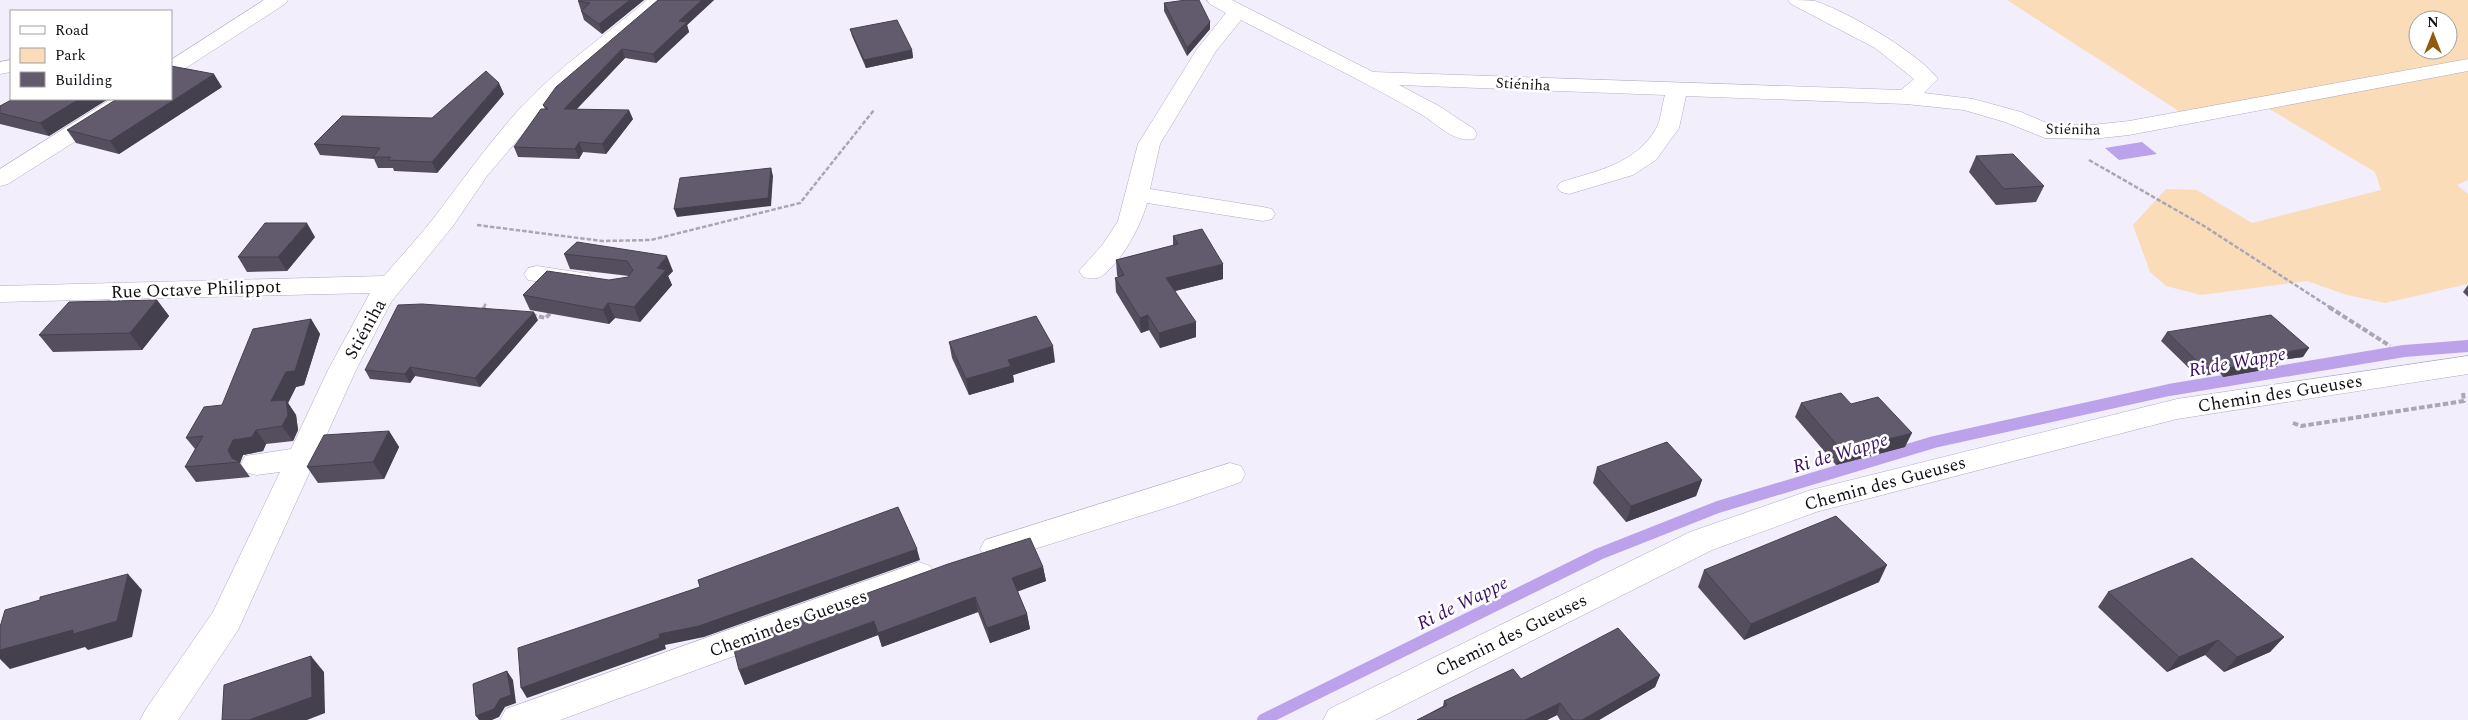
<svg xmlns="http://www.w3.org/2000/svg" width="2468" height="720" font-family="Spectral,serif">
<rect width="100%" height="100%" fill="#f2eefc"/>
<path fill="#fbdcb9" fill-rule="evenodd" d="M2007,0h461v180l-11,5 11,9v90l-83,19 -38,-8 -40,-14 -106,14 -35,-9 -16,-14 -17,-47 33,-36 31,1 55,33 129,-33 -6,-18 -114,-68 -73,13zM2418,20h30v30h-30z"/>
<polygon fill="#bca2eb" points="2142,142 2157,154 2119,160 2105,148"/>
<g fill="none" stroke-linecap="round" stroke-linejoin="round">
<polyline stroke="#bca2eb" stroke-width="12" points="1263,720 1599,554 1718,507 1934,442 2169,390 2404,351 2468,346"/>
<defs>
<g id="minor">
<polygon points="264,0 288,0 285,4 178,73 171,75 171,60"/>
<path d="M647,0h22l-46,41 -47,37 -37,37 -52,61 -34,50 -62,76 -35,68 -118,260 -60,90h-38l6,-11 67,-97 67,-140 -24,3 -11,-3 -4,-8 4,-8 46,-7 37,-79 42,-77 -370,9v-16l384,-10c17,-20 36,-40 52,-61 28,-37 55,-75 87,-110 37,-39 83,-70 124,-105z"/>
<path d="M1207,0h25l141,72 528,18 13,-11 -39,-31 -84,-44 -3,-4c8,0 19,0 27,1 31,10 104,52 123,78l-14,14 49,6 48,13 28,12 43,1 37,-4 339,-62v12l-339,64 -37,4 -47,-1 -40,-16 -41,-12 -58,-6 -220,-8 -7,32 -23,32 -23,15 -64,19 -8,-2 -4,-5 4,-5c36,-11 74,-18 95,-53 5,-9 6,-24 9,-34l-266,-10 40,21 35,23 3,5 -3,5c-19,4 -35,-13 -50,-23 -59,-35 -122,-64 -183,-96l-25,31 -56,93 -10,45 113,18 9,2 3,5 -3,5 -9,2 -116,-18c-6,23 -25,58 -45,73 -6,4 -13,2 -19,1l-4,-6 24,-27 15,-23 20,-77 59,-95 29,-36 -16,-9z"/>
<polygon points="11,60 11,72 0,74 0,62"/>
<polygon points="111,99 137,99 134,104 8,184 0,186 0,169"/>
<polygon points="537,266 589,274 593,280 589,286 580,288 528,280 524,274 528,268"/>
<polygon points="2468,356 2468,374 2177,419 1816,512 1712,550 1375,720 1323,720 1329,709 1690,532 1811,490 2177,399"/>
<polygon points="1230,463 1241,466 1245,474 1241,482 1175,505 996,561 985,558 980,549 985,540"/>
<polygon points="919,562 930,566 935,575 930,584 560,720 500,720 506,709"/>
</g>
</defs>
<use href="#minor" stroke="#b3acc1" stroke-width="1"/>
<g stroke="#aaa7b3" stroke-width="2.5" stroke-dasharray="4.5 2" stroke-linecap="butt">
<polyline points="2089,160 2204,226 2331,308"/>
<polyline points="477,225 602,241 651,240 800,203 874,110"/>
<polyline points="484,308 486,302"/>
</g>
<g stroke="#aaa7b3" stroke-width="4" stroke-dasharray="5.5 2.5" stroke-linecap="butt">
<polyline points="2329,307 2390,346"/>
<polyline points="483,311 484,307"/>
<polyline points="531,315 546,318 550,313"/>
<polyline points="2293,423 2301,426 2464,401 2463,393"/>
</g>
<use href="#minor" fill="#fff" fill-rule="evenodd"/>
</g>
<g fill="#544e5f">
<polygon points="580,0 644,0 602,34 584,20 578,1"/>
<polygon points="658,0 714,0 687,25 689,32 656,63 625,58 577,109 633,119 606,154 583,152 579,159 518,157 514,147 545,109 543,105"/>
<polygon points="1164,3 1210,22 1210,29 1187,56 1164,11"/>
<polygon points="850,29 912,50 913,58 866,68 852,36"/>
<polygon points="222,87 119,154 76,143 67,130"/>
<polygon points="504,94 437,173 394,171 393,168 378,168 374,159 320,155 314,144 432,118"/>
<polygon points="108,99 49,136 0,124 0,106"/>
<polygon points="1976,156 2044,186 2036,202 1996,205 1969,172"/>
<polygon points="1173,236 1223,279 1175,291 1196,337 1160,348 1149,330 1141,333 1116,292 1115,278 1118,277 1117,275 1116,260 1173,246"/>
<polygon points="315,237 287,271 247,272 238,257"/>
<polygon points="577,242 673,271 668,276 672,285 640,322 615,318 609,324 530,310 523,295 628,277 629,276 570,269 564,254"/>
<polygon points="2468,285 2468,297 2463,292"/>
<polygon points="157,300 169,316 142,350 53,352 39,335"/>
<polygon points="311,319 320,334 304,385 296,387 288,403 296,415 298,430 293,441 266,444 263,451 243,455 240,463 250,477 196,482 185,467 195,449 186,438 222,405"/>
<polygon points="538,320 480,387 415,376 410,383 370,379 365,370"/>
<polygon points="2167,332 2303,357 2280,360 2274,368 2223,377 2220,373 2198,377 2161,341"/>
<polygon points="949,342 1055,362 1013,375 1014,382 969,395 952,358"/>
<polygon points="1801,403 1851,404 1905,447 1836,465 1795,417"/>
<polygon points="389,431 399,447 384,479 318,483 307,467"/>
<polygon points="1597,467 1702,480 1696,496 1626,522 1593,483"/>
<polygon points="1043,567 1046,581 1017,591 1027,614 1030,629 990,643 978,612 882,647 878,635 745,685 739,670"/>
<polygon points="1704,570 1879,582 1744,640 1698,587"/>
<polygon points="2108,592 2284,637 2270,652 2224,672 2205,655 2167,672 2098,607"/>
<polygon points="1660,675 1655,687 1599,720 1560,720 1557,715 1547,720 1417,720 1443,706 1444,701 1521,679"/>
</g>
<g fill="#45404d">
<polygon points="630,0 644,0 602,34 599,24"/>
<polygon points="702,0 714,0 687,25 689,32 656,63 653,54 679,21"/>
<polygon points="1210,22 1210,29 1187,56 1187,48"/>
<polygon points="622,49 625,58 567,119 564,109"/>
<polygon points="912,50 913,58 866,68 864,60"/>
<polygon points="214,74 222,87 119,154 110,141"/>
<polygon points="499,83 504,94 437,173 432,162"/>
<polygon points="79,99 108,99 49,136 40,123"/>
<polygon points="629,110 633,119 606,154 602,144"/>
<polygon points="579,142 583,152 579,159 575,149"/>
<polygon points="771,168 773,176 771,206 677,217 674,209"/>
<polygon points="307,223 315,237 287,271 278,257"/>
<polygon points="667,256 673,271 668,276 672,285 640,322 634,307 657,268"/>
<polygon points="1223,264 1223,279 1167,293 1166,278"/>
<polygon points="157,300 169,316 142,350 130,333"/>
<polygon points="608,303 615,318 609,324 603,310"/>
<polygon points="534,312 538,320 480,387 475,378"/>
<polygon points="1148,315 1149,330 1141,333 1140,318"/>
<polygon points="311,319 320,334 304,385 296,387 288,403 296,415 298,430 293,441 282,426 271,401"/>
<polygon points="1196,322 1196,337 1160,348 1159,333"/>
<polygon points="1053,346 1055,362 1013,375 1014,382 969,395 966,379 1008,360"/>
<polygon points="2309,348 2303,357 2280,360 2274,368 2223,377 2229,368 2274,354"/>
<polygon points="410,367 415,376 410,383 405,374"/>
<polygon points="256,430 266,444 263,451 243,455 240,463 232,458 228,450 233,440"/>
<polygon points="389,431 399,447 384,479 373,462"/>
<polygon points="1912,433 1905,447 1836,465 1842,451"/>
<polygon points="1702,480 1696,496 1626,522 1631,506"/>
<polygon points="917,549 920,560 704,637 665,645 666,649 527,698 521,688 659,634"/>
<polygon points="1887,565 1879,582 1744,640 1751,624"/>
<polygon points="1043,567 1046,581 1014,593 1012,578"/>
<polygon points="128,574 142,590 132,637 88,650 85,647 10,669 0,659 0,650"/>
<polygon points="975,597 978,612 882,647 878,633"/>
<polygon points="1027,614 1030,629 990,643 987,628"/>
<polygon points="874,621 878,635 745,685 739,670"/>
<polygon points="2284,637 2270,652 2224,672 2237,657"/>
<polygon points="2218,640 2205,655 2167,672 2179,657"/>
<polygon points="311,656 324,672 325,713 307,720 249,720"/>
<polygon points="507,671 513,680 516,703 505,707 499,717 492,720 479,720 476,716"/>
<polygon points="1660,675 1655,687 1599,720 1582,720"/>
<polygon points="1560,703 1557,715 1547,720 1525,720"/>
</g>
<g fill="#625b6e" stroke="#45404d">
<polygon points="580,0 630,0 599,24 581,11 590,3 578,1"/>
<polygon points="658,0 702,0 679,21 687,22 653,54 622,49 564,109 629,110 602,144 579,142 575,149 514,147 541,109 548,109 543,105 556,87"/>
<polygon points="1186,0 1199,0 1210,22 1187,48 1164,3"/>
<polygon points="897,20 912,50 864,60 850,29"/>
<polygon points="171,66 214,74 110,141 67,130 117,99 171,99"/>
<polygon points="486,71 499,83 432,162 388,160 391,157 373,157 380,148 314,144 342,116 432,118"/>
<polygon points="13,99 79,99 40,123 0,113 0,106"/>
<polygon points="2013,154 2044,186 2004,189 1976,156"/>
<polygon points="771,168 768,198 674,209 680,178"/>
<polygon points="265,223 307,223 278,257 238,257"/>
<polygon points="1202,229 1223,264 1166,278 1196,322 1159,333 1148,315 1140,318 1115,278 1124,275 1116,260 1178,244 1173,236"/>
<polygon points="577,242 667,256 657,268 666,270 634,307 608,303 603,310 523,295 547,271 609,280 628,277 633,270 627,261 564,254"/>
<polygon points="157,300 130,333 39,335 69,302"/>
<polygon points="422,304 534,312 475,378 410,367 405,374 365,370 398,305"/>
<polygon points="2271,315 2309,348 2274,354 2281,359 2229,368 2225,365 2204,368 2167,332"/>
<polygon points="1036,316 1053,346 1008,360 1011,366 966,379 949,342"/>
<polygon points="311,319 295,371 286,372 271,401 286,400 288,415 282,426 256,430 252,437 233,440 228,450 232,458 239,462 185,467 203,436 186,438 204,407 222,405 253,329"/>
<polygon points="1841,393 1851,404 1878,397 1912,433 1842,451 1801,403"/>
<polygon points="389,431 373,462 307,467 324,435"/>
<polygon points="1667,442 1702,480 1631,506 1597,467"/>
<polygon points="898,507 917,549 699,626 659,634 660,638 521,688 518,648 700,587 698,580"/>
<polygon points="1836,516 1887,565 1751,624 1704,570"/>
<polygon points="1030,538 1043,567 1012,578 1027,614 987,628 975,597 878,633 874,621 739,670 732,642 948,564"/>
<polygon points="2192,558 2284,637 2237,657 2218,640 2179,657 2108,592"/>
<polygon points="128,574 117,621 73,634 73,630 0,650 0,627 5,610 40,600 40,597"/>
<polygon points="1618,628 1660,675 1582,720 1573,720 1560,703 1525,720 1417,720 1447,705 1444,701 1513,669 1521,679"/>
<polygon points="311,656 312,697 249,720 222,720 224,685"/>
<polygon points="507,671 511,695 500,699 494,709 476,716 473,684"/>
</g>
<g text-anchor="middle" stroke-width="5" stroke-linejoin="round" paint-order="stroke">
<g font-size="15" fill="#110f16" stroke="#fff">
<text transform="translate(1523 84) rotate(3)" y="5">Stiéniha</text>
<text transform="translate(2073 129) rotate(1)" y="5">Stiéniha</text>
</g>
<g font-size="18" fill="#110f16" stroke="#fff">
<text transform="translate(196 289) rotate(-2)" y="6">Rue Octave Philippot</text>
<text transform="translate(365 329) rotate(-61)" y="6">Stiéniha</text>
<text transform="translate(2280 393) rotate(-9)" y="6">Chemin des Gueuses</text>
<text transform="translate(1885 483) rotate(-15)" y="6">Chemin des Gueuses</text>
<text transform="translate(788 623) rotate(-20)" y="6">Chemin des Gueuses</text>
<text transform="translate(1511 635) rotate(-26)" y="6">Chemin des Gueuses</text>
</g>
<g font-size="19" font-style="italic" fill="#390e63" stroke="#fff">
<text transform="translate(2237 361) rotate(-10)" y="7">Ri de Wappe</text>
<text transform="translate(1840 452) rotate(-17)" y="7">Ri de Wappe</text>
<text transform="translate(1462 602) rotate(-26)" y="7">Ri de Wappe</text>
</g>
</g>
<rect x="10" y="10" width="162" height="90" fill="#ffffff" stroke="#a09fa2"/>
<rect x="20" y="26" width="25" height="8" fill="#ffffff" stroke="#a09fa2"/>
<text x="55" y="35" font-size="15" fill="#110f16">Road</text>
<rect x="20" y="48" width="25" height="15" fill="#fbdcb9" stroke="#a09fa2"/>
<text x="55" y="60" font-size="15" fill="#110f16">Park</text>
<rect x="20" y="72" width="25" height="15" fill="#625b6e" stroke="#a09fa2"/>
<text x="55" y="85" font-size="15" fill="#110f16">Building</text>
<g transform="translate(2433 35)"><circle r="24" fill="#ffffff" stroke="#a09fa2"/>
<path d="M0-4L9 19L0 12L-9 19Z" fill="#905b0e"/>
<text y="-8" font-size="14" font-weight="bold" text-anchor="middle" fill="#110f16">N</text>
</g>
</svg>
